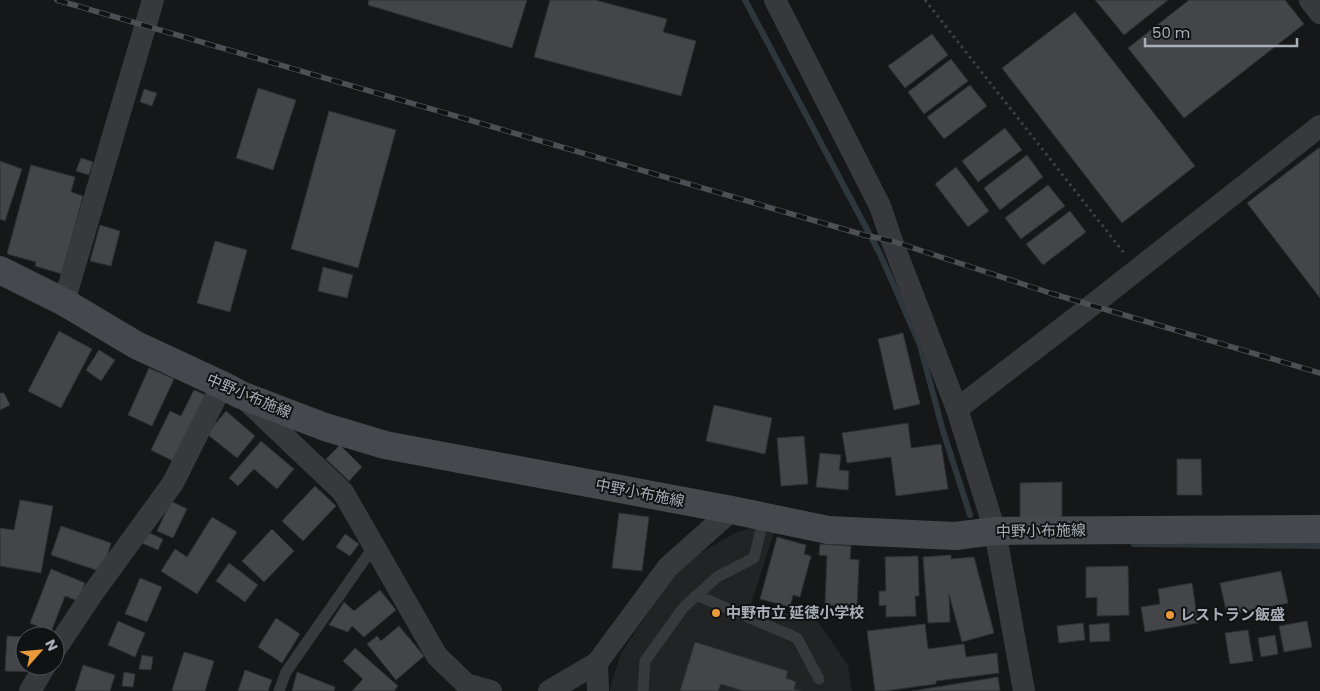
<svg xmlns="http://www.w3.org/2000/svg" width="1320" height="691" font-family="Poppins,'Noto Sans JP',sans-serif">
<rect width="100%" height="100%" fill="#161718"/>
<polygon fill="#222325" points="752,527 775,530 751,604 818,622 848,665 852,691 610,691 610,688 621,653 681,564 733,534"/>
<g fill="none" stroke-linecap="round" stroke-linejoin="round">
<g stroke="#2d373c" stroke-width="6">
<polyline points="745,0 880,254 920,345 943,431 970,515"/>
<polyline points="1134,544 1320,546"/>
</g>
</g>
<g fill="#434548" stroke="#303134">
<polygon points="369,0 527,0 512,48 368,5"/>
<polygon points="550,0 595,0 667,19 663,32 696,41 681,96 534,57"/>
<polygon points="1095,0 1168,0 1124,35"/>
<polygon points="1189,0 1285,0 1304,24 1184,118 1128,48"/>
<polygon points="1075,12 1195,166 1122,223 1002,68"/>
<polygon points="932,34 948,55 905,88 888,66"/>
<polygon points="951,59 968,81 924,114 908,92"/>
<polygon points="970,85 987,106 944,139 927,117"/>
<polygon points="258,88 296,100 273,170 236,158"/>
<polygon points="144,89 157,93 152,106 140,102"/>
<polygon points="329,111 396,130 358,268 291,249"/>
<polygon points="1005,128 1022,150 978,182 962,161"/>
<polygon points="1320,147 1320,298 1247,203"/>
<polygon points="1027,155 1043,177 1000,210 984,188"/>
<polygon points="81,158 93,162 89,175 76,171"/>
<polygon points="0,161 22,169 5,221 0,219"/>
<polygon points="31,165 75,177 71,192 83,196 62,274 35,266 36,262 7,254"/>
<polygon points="956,167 989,211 968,227 935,184"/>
<polygon points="1048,185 1065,206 1021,239 1005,218"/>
<polygon points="1070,211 1086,232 1043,265 1026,244"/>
<polygon points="100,225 120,231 111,266 90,261"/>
<polygon points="215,241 247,250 230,312 197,303"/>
<polygon points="323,267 353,275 347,298 318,291"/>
<polygon points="59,331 92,349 61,408 28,391"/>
<polygon points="903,333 920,404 894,410 878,339"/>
<polygon points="99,350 115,360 101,381 86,370"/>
<polygon points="149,368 174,379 152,426 128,415"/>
<polygon points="194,390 208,396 175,462 151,450 170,411 181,416"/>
<polygon points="0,393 4,393 10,405 0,410"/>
<polygon points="714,405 772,418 765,454 706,441"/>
<polygon points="226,411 255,436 237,458 207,434"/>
<polygon points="908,423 911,448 941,444 948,489 896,496 891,457 847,463 842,433"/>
<polygon points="804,436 808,484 781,486 777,438"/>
<polygon points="261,441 294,469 277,489 254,469 238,486 229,478"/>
<polygon points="340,445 362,467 349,481 326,459"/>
<polygon points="820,453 841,455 839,470 849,471 848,490 816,487"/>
<polygon points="1177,459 1201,459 1202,495 1177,495"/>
<polygon points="1062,482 1062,519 1020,520 1020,483"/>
<polygon points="315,486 336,506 303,541 282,521"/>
<polygon points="20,500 53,506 41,573 0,566 0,528 14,530"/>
<polygon points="171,501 187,509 173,538 157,531"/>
<polygon points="619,513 649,517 642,571 612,568"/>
<polygon points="212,517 237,532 197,594 161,571 175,549 187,557"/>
<polygon points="61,526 111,543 102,572 51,555"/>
<polygon points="272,529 294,551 264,582 242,561"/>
<polygon points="147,532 163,539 158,550 142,543"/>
<polygon points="345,534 359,544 350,556 336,547"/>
<polygon points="777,537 806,545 804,554 811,556 800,597 793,595 790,607 760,599"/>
<polygon points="820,544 851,546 850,559 859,560 857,606 825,605 827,556 819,555"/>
<polygon points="951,555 951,559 974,557 994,633 962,642 949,594 950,622 928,623 923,557"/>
<polygon points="918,556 919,596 915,596 916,616 886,617 886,605 879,606 879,591 886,591 885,557"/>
<polygon points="229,563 258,585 245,602 216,581"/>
<polygon points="1128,566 1129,615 1097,616 1097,597 1086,598 1086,567"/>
<polygon points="51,569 85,583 78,601 65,596 51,632 30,623"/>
<polygon points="1281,571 1288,603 1227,615 1220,583"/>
<polygon points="140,578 162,587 147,622 125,614"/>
<polygon points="1192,583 1198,623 1145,632 1141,607 1160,604 1158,589"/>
<polygon points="380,590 396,610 364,637 352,626 348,632 329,625 344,602 354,611"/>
<polygon points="276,618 300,634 282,663 258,647"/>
<polygon points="118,621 145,633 135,657 108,645"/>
<polygon points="1307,621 1312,647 1284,652 1279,626"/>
<polygon points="1083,623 1085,640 1059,643 1057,626"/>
<polygon points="1109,623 1110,641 1090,642 1089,625"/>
<polygon points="925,624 928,649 964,644 966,657 997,653 999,673 936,681 936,684 885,691 875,691 867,631"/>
<polygon points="399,626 424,656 396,680 367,644 377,636 381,641"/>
<polygon points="1248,630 1253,661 1230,664 1225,633"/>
<polygon points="1275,635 1278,654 1261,657 1258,638"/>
<polygon points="7,636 25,637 25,666 33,666 33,672 5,671"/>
<polygon points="695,642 788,671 786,678 796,682 794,689 801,691 743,691 721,684 718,691 680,691"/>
<polygon points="355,648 398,686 394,691 352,691 363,679 343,661"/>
<polygon points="184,652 214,661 205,691 175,691 172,690"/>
<polygon points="142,655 153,657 151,670 139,669"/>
<polygon points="83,665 115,675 110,691 75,691"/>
<polygon points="245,670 272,680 268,691 238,691"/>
<polygon points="124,672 135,674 133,687 122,686"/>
<polygon points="297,672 335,687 334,691 292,691"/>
<polygon points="998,677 1000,691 912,691"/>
</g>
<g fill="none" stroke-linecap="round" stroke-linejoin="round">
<polyline stroke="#3d4044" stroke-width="3" stroke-dasharray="2.5 4" stroke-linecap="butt" points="925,0 1124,253"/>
<g stroke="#37393d" stroke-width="11">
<polyline points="696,595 797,638 819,679"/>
<polyline points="279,691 286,672 374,546"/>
<polyline points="643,691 645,661 683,608 717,577 754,558 764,517"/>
</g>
<g stroke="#37393d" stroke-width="22">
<polyline points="775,0 880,206 892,241 957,409 995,531 1024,691"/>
<polyline points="1310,0 1320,13"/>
<polyline points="64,302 153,0"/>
<polyline points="245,399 343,492 437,656 466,684 491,691"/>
<polyline points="957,409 1091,306 1320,126"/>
<polyline points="55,650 93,593 173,483 222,385"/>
<polyline points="597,663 598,691"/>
<polyline points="30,691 45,666"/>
<polyline points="549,691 597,663 668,567 732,510"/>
</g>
<polyline stroke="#46484d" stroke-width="28" points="0,270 64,302 136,345 222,385 241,395 325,427 385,445 732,510 828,530 955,536 995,531 1320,529"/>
<defs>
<polyline id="rail" points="57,0 864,235 892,241 1050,293 1320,373"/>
</defs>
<use href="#rail" stroke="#4d4f54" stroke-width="5.5"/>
<use href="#rail" stroke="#111213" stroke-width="4" stroke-dasharray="11" stroke-linecap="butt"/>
</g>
<g fill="#eb9a3b" stroke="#111213" stroke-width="2">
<circle cx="716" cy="613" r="5"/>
<circle cx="1170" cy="615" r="5"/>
</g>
<g text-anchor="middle" stroke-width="4" stroke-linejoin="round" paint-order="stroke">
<g font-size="15" fill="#a9afb8" stroke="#111213">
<text transform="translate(249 396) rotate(23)" y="5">中野小布施線</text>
<text transform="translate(640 493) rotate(11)" y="5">中野小布施線</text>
<text transform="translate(1041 531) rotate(-1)" y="5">中野小布施線</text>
</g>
<g font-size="15" font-weight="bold" fill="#a9afb8" stroke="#111213" text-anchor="start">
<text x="726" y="618">中野市立 延徳小学校</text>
<text x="1180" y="620">レストラン飯盛</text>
</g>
</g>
<g transform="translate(40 651) rotate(63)"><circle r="24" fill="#111213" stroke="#4e5155"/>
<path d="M0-4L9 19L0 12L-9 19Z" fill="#eb9a3b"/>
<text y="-8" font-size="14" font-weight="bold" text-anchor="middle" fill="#a9afb8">N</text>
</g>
<path d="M1145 38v8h152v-8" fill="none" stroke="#a9afb8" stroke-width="2.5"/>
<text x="1152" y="38" font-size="15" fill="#a9afb8" stroke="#111213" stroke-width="4" paint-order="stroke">50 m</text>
</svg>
